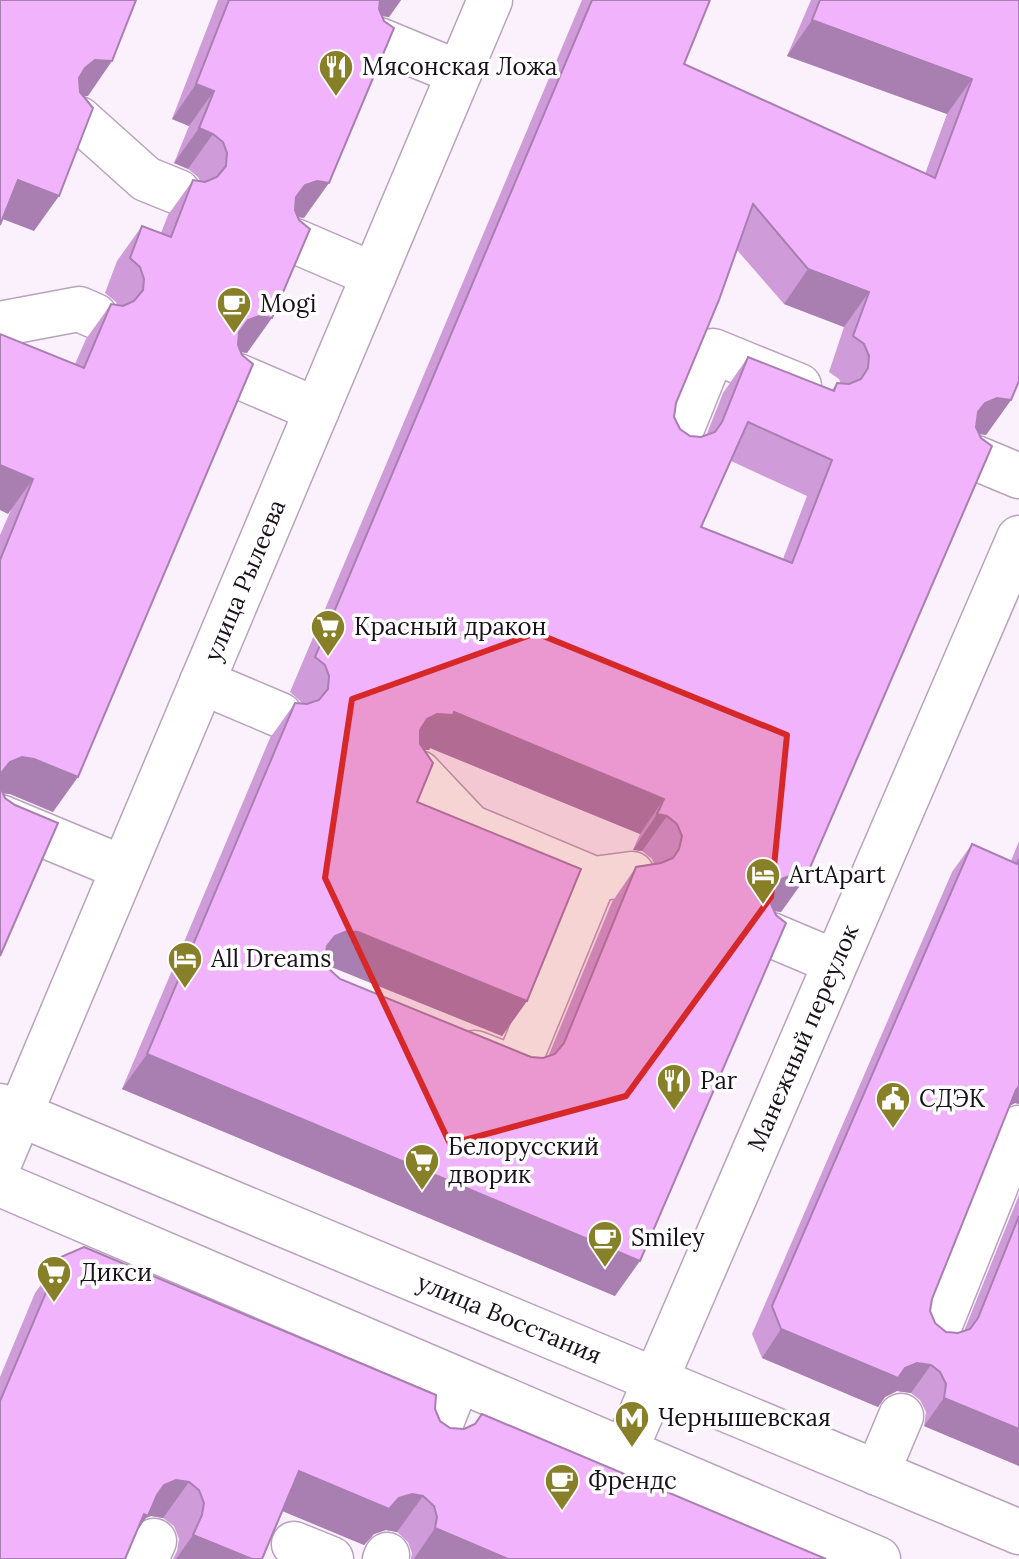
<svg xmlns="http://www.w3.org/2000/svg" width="1019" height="1559" font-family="Lora,serif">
<rect width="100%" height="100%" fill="#fbf1fd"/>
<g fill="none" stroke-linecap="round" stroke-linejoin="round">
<defs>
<g id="minor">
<polyline points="379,40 459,73"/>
<polyline points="79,119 146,179 178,192"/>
<polyline points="295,241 374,275"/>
<polyline points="0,324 79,309 95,316"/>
<polyline points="238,376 317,410"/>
<polyline points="674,448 713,351 799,386"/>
<polyline points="976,458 1019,476"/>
<polyline points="202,682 280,715"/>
<polyline points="419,773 470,827 594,879 632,874"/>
<polyline points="0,817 123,868"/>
<polyline points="771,935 835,962"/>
<polyline points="475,1053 516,1069 594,879"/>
<path id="s1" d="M0,1106l1019,426"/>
<path id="s2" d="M0,1161l490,-1161"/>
<polyline points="0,1184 878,1559"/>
<polyline points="935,1337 1019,1128"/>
<polyline points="434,1441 458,1380"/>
<path id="s3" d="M625,1451l394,-913"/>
<polyline points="877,1473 901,1416"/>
<polyline points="294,1544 331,1559"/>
<polyline points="146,1559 154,1541"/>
<polyline points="385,1559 387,1555"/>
</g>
</defs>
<use href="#minor" stroke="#baa2be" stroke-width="47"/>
<use href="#minor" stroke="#fff" stroke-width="44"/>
</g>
<g fill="#cf9bd9" fill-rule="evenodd">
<polygon points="218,0 401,0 389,17 382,16 304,218 298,217 247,353 241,352 53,812 10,794 3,793 0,956 0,535 86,339 111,304 117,305 116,302 105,293 117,261 142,226 161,233 168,215 193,180 200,181 198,177 188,169 174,163 189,126 172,119"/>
<path d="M582,0h128l-26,64 241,110 22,-60 -160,-58 24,-56h208l-8,400 -25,35 -6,-1 -174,443 -25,35 -6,-1 -160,385 -493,-207 148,-351 25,-35 7,1 -2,-3 -10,-9zM737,250l47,54 60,23 -15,45 10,7 2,5 -4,-1 -5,7 -84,-33 -25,36 -17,43 -5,1 -11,-1 -10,-7 -6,-12 2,-14zM731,461l76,35 -24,63 -82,-32zM430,748l210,86 -7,16 9,1 10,8 2,5 -18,3 -24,35 -64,155 -5,1 -12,-1 -191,-78 -10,-9 -2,-3 6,1 168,68 25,-35 -110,-199 7,-52h5z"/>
<polygon points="1019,841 1019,1104 1015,1103 1009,1106 932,1299 930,1311 935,1323 946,1332 958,1333 964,1331 1019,1195 1019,1466 924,1426 926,1412 920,1400 911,1393 897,1391 885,1397 878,1407 762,1358 752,1334 952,872 972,844 1011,861"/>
<polygon points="61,1257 435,1409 440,1421 450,1428 826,1559 411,1559 412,1553 408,1542 397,1532 386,1530 374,1534 364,1545 282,1511 262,1559 173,1559 177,1551 179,1539 174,1526 163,1518 151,1516 0,1559 0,1377 35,1293"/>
</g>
<g fill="#a97eb0">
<polygon points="377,0 401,0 389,17 375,15"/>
<polygon points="812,20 972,79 947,114 787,56"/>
<polygon points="95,60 112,61 88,96 70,96 85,68"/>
<polygon points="196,84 214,91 189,126 172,119"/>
<polygon points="199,128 213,134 188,169 174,163"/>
<polygon points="18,180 59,196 34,231 0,218"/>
<polygon points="317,181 329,183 304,218 293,216 296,197 305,185"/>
<polygon points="808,269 869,292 844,327 784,304"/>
<polygon points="259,316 272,318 247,353 234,351 239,332 248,320"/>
<polygon points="997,398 1011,400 986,435 972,433 978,412 985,403"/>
<polygon points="0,465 33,479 8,514 0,510"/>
<polygon points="454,712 664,799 640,834 430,748 429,750 412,749 402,754 427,719 437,714"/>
<polygon points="22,757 34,759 78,777 53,812 10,794 0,793 0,774 10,762"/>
<polygon points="657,814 667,816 642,851 633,850"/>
<polygon points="792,875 806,877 781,912 767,910 773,889 781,879"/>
<polygon points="347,931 358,932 527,1001 502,1036 334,968 322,966 327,946 335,936"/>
<polygon points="147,1054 640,1261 615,1296 122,1089"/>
<polygon points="1019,1086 1019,1104 1015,1103 1003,1109"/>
<polygon points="781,1329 905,1368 917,1363 931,1365 911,1393 897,1391 885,1397 878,1407 762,1358"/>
<polygon points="944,1398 1019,1429 1019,1466 924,1426"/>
<polygon points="299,1471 399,1498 412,1494 423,1496 397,1532 386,1530 374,1534 364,1545 273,1507"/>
<polygon points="176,1480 189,1482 163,1518 151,1516 146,1518 123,1552 118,1550 164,1485"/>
<polygon points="435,1528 508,1559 414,1559"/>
<polygon points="193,1535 252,1559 176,1559"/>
</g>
<g fill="#f1b4fc" stroke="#a97eb0" stroke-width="2" fill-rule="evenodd">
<polygon points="0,0 136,0 112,61 95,60 85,68 79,78 80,92 93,108 59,196 18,180 0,225"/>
<polygon points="229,0 380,0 379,9 384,21 394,28 329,183 317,181 305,185 296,197 295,210 299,220 310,229 272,318 259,316 248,320 239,332 238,345 242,355 253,364 78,777 34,759 22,757 10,762 2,772 0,786 5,798 15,805 58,823 0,956 0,560 33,479 0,465 0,334 84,368 111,304 123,306 134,301 143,290 144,279 140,267 130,258 142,226 171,237 193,180 205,182 217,177 226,166 227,153 223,142 213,134 199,128 214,91 196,84"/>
<path d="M592,0h118l-26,64 251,114 37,-99 -160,-59 8,-20h199v381l-8,19 -14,-2 -12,5 -7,9 -2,15 5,11 11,8 -186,431 -14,-2 -11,4 -8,10 -2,15 5,11 10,8 -146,338 -493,-207 148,-351 12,1 12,-4 9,-11 1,-13 -4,-11 -10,-8zM753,204l55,65 61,23 -16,44 11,8 5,12 -1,12 -7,11 -12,5 -12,-1 -3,8 -86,-34 -26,65 -7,10 -14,5 -11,-1 -10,-7 -6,-12 2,-14 43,-103zM748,422l84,38 -40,103 -91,-36zM454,712l210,87 -7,15 10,2 10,8 5,12 -3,13 -6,9 -12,5 -25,4 -72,176 -9,11 -12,4 -12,-1 -191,-78 -10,-9 -5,-12 2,-12 8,-10 12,-5 11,1 169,69 54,-132 -164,-67 16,-39 -13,-19v-14l7,-11 10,-5 16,1z"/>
<polygon points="972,844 1017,864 1019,859 1019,1086 1016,1090 932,1299 930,1311 935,1323 946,1332 958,1333 970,1329 978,1318 1019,1216 1019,1429 944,1398 946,1384 940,1372 931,1365 917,1363 905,1368 898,1378 781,1329 772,1306"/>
<polygon points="84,1247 436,1395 435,1409 440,1421 450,1428 464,1429 475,1424 482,1414 826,1559 508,1559 435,1528 437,1517 434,1506 423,1496 412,1494 399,1498 389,1509 299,1471 262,1559 252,1559 193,1535 202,1515 204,1503 199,1490 189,1482 176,1480 164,1485 157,1495 148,1516 144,1514 125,1559 0,1559 0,1401 61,1257"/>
</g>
<path fill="#d62828" fill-opacity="0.2" stroke="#d62828" stroke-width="6" stroke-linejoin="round" d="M536,633l251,102 -16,162 -145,199 -176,48 -125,-266 27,-179z"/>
<defs>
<symbol id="restaurant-pin" viewBox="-11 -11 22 30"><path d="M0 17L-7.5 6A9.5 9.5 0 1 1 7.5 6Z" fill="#878028" stroke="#fff"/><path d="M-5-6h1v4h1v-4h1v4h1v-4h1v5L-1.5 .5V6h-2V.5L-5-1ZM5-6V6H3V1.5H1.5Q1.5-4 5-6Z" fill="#fff"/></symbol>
<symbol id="cafe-pin" viewBox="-11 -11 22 30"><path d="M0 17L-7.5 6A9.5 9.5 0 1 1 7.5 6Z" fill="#878028" stroke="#fff"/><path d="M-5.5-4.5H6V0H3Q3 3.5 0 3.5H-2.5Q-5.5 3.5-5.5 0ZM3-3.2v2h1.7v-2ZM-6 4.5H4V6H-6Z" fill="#fff"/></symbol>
<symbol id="supermarket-pin" viewBox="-11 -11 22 30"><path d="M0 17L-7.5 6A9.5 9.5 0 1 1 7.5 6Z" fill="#878028" stroke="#fff"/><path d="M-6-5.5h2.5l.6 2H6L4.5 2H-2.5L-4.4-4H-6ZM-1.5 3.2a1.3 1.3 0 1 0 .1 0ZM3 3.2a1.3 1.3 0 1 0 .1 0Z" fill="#fff"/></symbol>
<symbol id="hotel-pin" viewBox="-11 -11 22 30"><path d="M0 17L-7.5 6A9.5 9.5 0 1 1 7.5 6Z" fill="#878028" stroke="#fff"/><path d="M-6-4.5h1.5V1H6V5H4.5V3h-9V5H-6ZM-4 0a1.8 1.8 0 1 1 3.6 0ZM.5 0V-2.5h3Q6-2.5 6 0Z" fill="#fff"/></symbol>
<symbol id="civic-pin" viewBox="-11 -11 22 30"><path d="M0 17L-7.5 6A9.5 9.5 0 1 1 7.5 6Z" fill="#878028" stroke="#fff"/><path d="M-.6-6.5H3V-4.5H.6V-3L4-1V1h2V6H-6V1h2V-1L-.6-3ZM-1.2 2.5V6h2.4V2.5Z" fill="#fff"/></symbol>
<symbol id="metro-pin" viewBox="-11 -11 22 30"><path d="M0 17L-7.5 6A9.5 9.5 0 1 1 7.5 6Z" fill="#878028" stroke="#fff"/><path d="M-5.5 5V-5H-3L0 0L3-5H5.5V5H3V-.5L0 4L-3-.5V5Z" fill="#fff"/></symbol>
</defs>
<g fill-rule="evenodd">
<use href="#restaurant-pin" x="316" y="47" width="40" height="54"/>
<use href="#cafe-pin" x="214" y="284" width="40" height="54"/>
<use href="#supermarket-pin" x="308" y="607" width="40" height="54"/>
<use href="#hotel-pin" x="743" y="855" width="40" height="54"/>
<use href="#hotel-pin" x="165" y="939" width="40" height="54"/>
<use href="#restaurant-pin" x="654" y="1061" width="40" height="54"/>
<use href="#civic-pin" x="873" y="1079" width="40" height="54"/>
<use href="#supermarket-pin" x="402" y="1141" width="40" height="54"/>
<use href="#cafe-pin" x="585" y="1218" width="40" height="54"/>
<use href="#supermarket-pin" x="34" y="1253" width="40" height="54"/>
<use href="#metro-pin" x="612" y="1398" width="40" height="54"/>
<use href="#cafe-pin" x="542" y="1461" width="40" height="54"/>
</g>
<g text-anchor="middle" stroke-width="7" stroke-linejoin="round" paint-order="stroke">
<g font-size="24" fill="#19111b" stroke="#fff" text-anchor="start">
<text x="362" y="75">Мясонская Ложа</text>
<text x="260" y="312">Mogi</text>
<text x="354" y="635">Красный дракон</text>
<text x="789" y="883">ArtApart</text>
<text x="211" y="967">All Dreams</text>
<text x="700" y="1089">Par</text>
<text x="919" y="1107">СДЭК</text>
<text x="448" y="1155">Белорусский<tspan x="448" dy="28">дворик</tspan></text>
<text x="631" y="1246">Smiley</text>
<text x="80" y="1281">Дикси</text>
<text x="658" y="1426">Чернышевская</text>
<text x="588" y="1489">Френдс</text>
</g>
<g font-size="24" fill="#19111b" stroke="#fff">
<text dy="8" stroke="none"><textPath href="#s2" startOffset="630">улица Рылеева</textPath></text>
<text dy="8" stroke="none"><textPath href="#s3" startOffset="450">Манежный переулок</textPath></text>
<text dy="8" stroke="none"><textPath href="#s1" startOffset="552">улица Восстания</textPath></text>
</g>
</g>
</svg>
